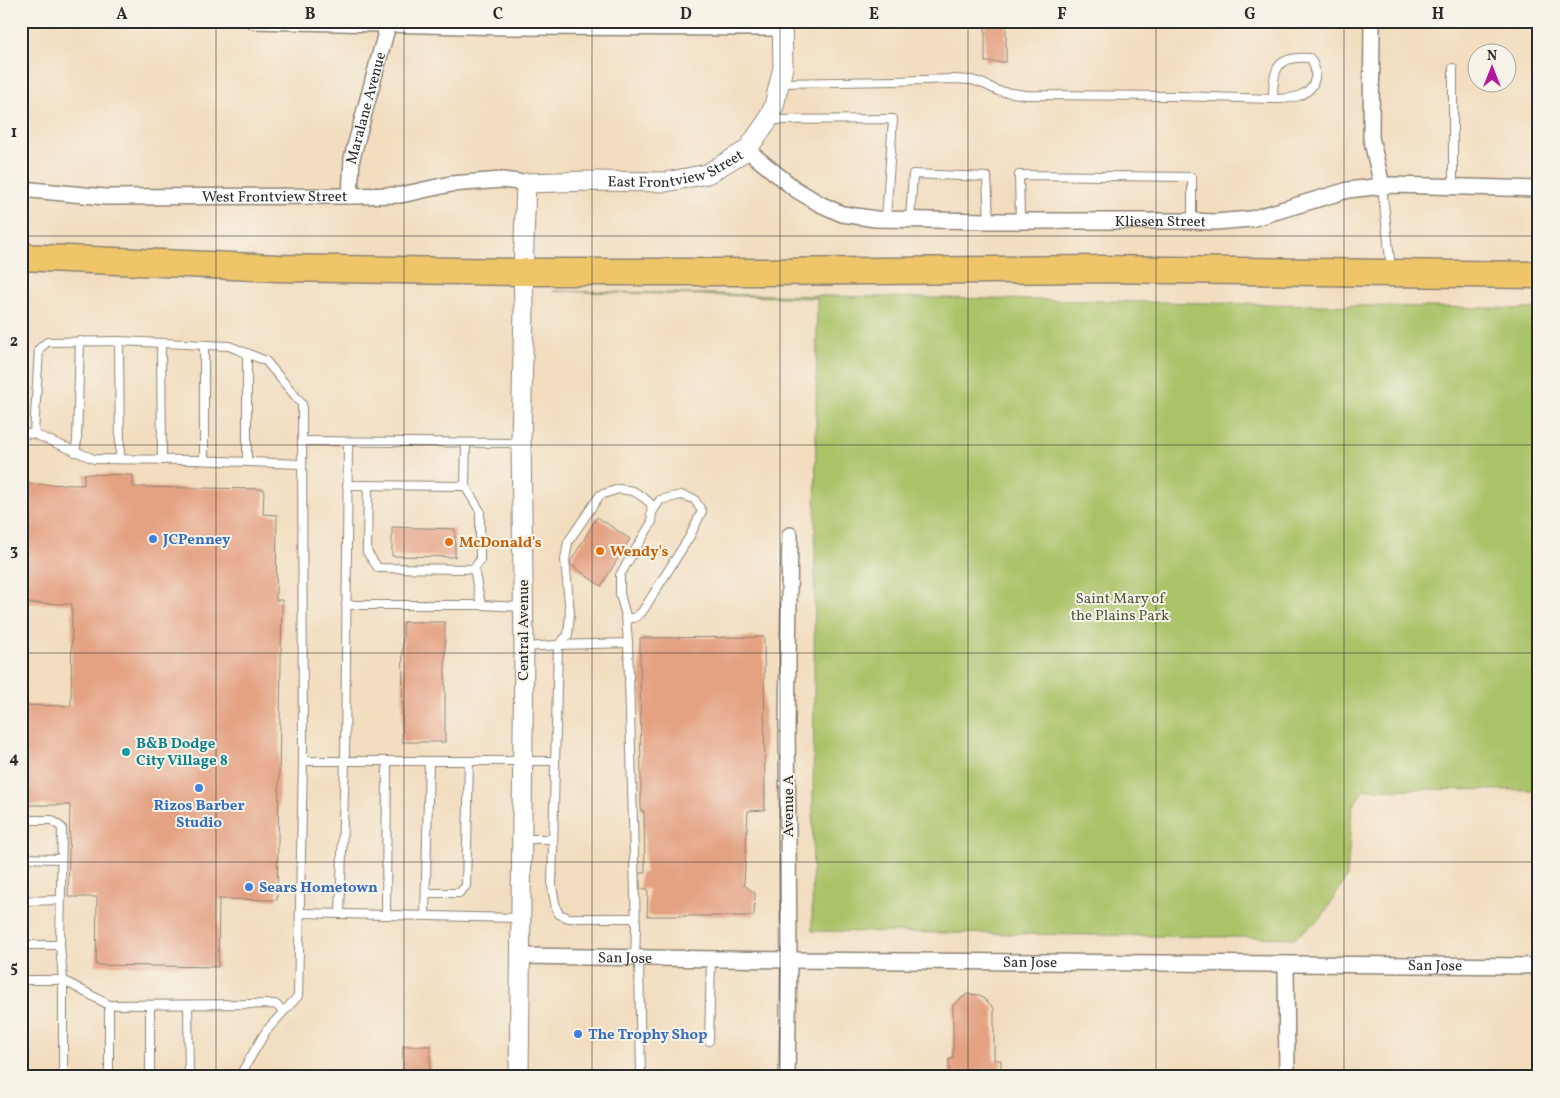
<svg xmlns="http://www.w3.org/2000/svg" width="1560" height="1098" font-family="Vollkorn,serif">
<rect width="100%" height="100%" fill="#f7f3e8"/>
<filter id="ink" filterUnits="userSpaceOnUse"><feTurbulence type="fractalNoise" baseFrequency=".02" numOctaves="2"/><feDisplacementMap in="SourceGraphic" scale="10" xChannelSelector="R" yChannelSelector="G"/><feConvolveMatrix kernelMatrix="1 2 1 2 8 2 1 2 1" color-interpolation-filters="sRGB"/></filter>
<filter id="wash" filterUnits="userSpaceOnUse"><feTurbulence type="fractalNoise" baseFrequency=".0096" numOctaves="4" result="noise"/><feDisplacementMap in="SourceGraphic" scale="20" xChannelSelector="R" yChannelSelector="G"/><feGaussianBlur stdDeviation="1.12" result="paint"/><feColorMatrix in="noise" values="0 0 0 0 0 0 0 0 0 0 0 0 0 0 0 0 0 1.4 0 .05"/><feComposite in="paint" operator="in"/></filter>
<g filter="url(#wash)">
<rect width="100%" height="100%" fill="#f2ddbf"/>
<polygon fill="#aac267" stroke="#6a7649" points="553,291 1539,309 1539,790 1364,789 1352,807 1347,877 1322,917 1294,938 812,931 817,298"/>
<g id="blocks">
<g fill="#e4a283">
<rect x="985" y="21" width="21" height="41"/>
<polygon points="84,474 133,475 133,487 264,489 263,514 277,515 276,600 282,600 277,900 219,899 218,967 96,965 97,897 68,897 70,805 21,805 21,705 71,706 72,604 21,603 21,484 84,485"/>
<polygon points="597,517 630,539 601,586 571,565 571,561"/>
<polygon points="392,527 455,529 455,557 392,556"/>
<polygon points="403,622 445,622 445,742 402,742"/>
<polygon points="764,637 765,810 748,811 744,885 755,893 754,916 647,916 648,889 640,889 640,873 645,873 644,811 641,811 640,638"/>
<polygon points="967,994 980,995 994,1008 994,1060 1001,1060 1001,1077 949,1077 949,1059 953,1059 953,1005"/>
<rect x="403" y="1046" width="27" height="31"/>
</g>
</g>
</g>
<g filter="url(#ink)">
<use href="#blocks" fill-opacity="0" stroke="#8e8475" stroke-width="1"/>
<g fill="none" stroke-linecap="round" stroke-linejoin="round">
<defs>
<g id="service">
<polyline points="1453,68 1453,187"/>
<path d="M780,83l114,-2 58,-2 20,1 12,4 14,7 28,4 151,1 96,3c9,0 19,0 28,-4 16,-7 18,-24 9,-37 -34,-3 -37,11 -37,41"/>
<polyline points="768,120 893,119 886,219"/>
<polyline points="1382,186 1391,269"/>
<polyline points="910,219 913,174 987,177 989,221"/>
<polyline points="1020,221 1019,175 1192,177 1192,221"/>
<polyline points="119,341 120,459"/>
<polyline points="161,343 162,460"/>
<polyline points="21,433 34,434 94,459 192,460 302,464"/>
<polyline points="34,434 39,349 47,342 119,341 229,346 266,361 302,404 303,761 298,996 266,1031 239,1077"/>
<polyline points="302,441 520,443"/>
<polyline points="75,452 77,441 80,341"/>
<polyline points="204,460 204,345"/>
<polyline points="247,462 247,353"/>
<polyline points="347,485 465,486"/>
<polyline points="368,485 367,552 378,568 474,569 480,560 480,511 465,486 466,443"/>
<polyline points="474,569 481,605 523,607"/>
<polyline points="346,605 481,605"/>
<polyline points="625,618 634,618 642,612 690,536 702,511 694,499 681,495 660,500 651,514"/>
<polyline points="628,643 636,929 635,958"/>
<polyline points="524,647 558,645 568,635 570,613 565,560 568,542 600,495 619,489 633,491 643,497 651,504 652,522 620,575 620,594 626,616 628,643 558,645 552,887 556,908 559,914 569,918 635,918"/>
<polyline points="303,761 555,761"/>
<polyline points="21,820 52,820 62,828 60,945 21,945"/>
<polyline points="522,839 553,839"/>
<polyline points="21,858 61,859"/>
<polyline points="426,893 459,893 466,886 469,761"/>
<polyline points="21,901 61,900"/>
<polyline points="300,913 521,918"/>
<polyline points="340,914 345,761 348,442"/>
<polyline points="386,915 387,761"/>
<polyline points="425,916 429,761"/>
<polyline points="60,945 63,980 109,1005 275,1004 284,1011"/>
<polyline points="639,958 641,1077"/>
<polyline points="21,980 63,980 63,1077"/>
<polyline points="109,1005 109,1077"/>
<polyline points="150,1005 150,1077"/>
<polyline points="188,1005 189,1077"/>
<polyline points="709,1041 711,959"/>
</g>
<g id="minor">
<polyline points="254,21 509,27 782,28"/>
<polyline points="1372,21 1371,137 1382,186"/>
<path id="s1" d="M747,150l48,39 25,15 22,10 34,5 113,2h203l23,1 36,-3 97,-29 44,-5 147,4"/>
<path id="s2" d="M21,189l84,8 245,-1 51,-1 50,-11 51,-4 24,3"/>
<path id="s3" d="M350,196l2,-38 37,-137"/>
<path id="s4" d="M521,956l268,4 750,6"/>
<polyline points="1286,964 1287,1077"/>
<polyline points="787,1077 789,960 787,724 790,535"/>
</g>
<g id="tertiary">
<path id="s5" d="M519,1077l5,-430 -3,-204 3,-136 -1,-35 3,-89 65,-2 75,1 41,-8 40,-24 21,-30 6,-14 9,-39 -1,-46"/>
</g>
<polyline id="trunk" points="21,257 279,268 523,272 759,272 1102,269 1539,275"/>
</defs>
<use href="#service" stroke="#8e8475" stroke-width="10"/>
<use href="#minor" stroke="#8e8475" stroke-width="18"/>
<use href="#tertiary" stroke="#8e8475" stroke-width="21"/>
<use href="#trunk" stroke="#8e8475" stroke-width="29"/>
<use href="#service" stroke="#fff" stroke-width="8"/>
<use href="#minor" stroke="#fff" stroke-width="15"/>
<use href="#tertiary" stroke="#fff" stroke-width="19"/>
<use href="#trunk" stroke="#eec569" stroke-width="26"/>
</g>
</g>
<path fill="none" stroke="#2b2b2b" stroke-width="1" stroke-opacity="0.55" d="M216,21v1056M404,21v1056M592,21v1056M780,21v1056M968,21v1056M1156,21v1056M1344,21v1056M21,236h1518M21,445h1518M21,653h1518M21,862h1518"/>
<g fill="#3f7fe0" stroke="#f7f3e8" stroke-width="2">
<circle cx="153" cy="539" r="5"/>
<circle cx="199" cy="788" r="5"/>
<circle cx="249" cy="887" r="5"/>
<circle cx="578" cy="1034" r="5"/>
</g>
<g fill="#e8710a" stroke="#f7f3e8" stroke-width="2">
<circle cx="449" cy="542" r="5"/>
<circle cx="600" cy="551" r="5"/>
</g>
<circle fill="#0f9aa8" stroke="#f7f3e8" stroke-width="2" cx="126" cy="752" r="5"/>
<g text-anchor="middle" stroke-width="4" stroke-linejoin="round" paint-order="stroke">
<g font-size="15" fill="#2b2b2b" stroke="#f7f3e8">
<text dy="5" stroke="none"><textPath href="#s3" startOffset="90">Maralane Avenue</textPath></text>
<text dy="5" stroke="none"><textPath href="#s5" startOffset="1046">East Frontview Street</textPath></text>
<text dy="5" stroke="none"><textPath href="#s2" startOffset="254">West Frontview Street</textPath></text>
<text dy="5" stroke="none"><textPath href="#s1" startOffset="434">Kliesen Street</textPath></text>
<text transform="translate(523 630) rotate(-90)" y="5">Central Avenue</text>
<text transform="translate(788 806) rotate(-90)" y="5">Avenue A</text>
<text dy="5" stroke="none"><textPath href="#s4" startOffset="104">San Jose</textPath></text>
<text dy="5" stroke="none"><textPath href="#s4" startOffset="509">San Jose</textPath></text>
<text dy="5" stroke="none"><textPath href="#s4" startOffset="914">San Jose</textPath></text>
</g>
<g font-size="15" font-weight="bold" fill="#366cbe" stroke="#f7f3e8" text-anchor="start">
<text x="163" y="544">JCPenney</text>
<text x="199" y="810" text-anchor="middle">Rizos Barber<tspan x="199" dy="17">Studio</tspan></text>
<text x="259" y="892">Sears Hometown</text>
<text x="588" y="1039">The Trophy Shop</text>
</g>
<g font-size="15" font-weight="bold" fill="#c56008" stroke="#f7f3e8" text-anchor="start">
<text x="459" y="547">McDonald's</text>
<text x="610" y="556">Wendy's</text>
</g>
<g font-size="15" fill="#51583d" stroke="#f7f3e8">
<text x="1120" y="603">Saint Mary of<tspan x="1120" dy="17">the Plains Park</tspan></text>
</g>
<g font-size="15" font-weight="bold" fill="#0d838f" stroke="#f7f3e8" text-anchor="start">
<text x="136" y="748">B&amp;B Dodge<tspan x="136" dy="17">City Village 8</tspan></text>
</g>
</g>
<rect width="1560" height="1098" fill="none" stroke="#f7f3e8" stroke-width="55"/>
<g transform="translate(1492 68)"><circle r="24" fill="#f7f3e8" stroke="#a5a39c"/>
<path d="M0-4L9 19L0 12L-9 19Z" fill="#b5179e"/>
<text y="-8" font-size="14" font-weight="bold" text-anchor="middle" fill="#2b2b2b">N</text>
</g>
<rect x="28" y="28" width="1504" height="1042" fill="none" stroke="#2b2b2b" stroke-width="2"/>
<g font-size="16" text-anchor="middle" font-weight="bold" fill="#2b2b2b">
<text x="122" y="19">A</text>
<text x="310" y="19">B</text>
<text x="498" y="19">C</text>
<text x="686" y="19">D</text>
<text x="874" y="19">E</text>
<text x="1062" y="19">F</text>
<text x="1250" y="19">G</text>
<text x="1438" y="19">H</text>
<text x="14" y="137">1</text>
<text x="14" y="346">2</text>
<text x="14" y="555">3</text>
<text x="14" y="763">4</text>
<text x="14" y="972">5</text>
</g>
</svg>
